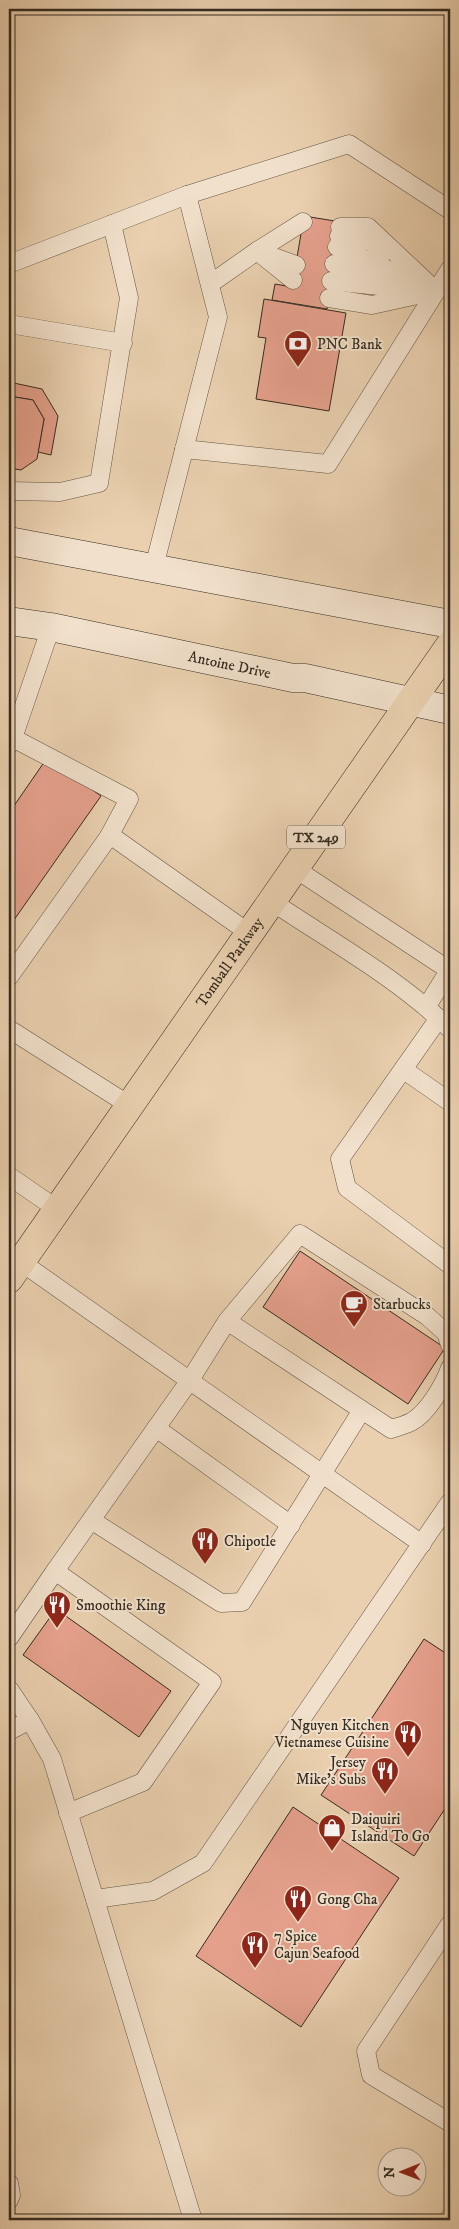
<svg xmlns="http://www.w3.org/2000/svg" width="459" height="2229" font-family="'IM FELL DW Pica',serif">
<rect width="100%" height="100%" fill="#ead0af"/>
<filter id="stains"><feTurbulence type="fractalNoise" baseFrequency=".004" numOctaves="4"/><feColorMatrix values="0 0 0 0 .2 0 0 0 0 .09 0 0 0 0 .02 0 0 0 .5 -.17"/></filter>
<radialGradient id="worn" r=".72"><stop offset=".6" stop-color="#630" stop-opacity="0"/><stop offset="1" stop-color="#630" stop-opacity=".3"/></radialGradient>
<g fill="#e6a18d" stroke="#342b21">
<polygon points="304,216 341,222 327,309 272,300 275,284 292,287"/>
<polygon points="264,299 346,313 329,411 256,399 266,338 258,337"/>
<polygon points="9,382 42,389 58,416 51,455 38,452 44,419 33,400 9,396"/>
<polygon points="9,396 33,400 44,419 37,459 21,470 9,468"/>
<polygon points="47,758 101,796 9,927 9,813"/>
<polygon points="300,1251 445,1348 408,1404 263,1307"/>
<polygon points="56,1609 171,1691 139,1737 23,1655"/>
<polygon points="424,1639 450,1656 450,1801 414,1856 321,1795"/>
<polygon points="293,1807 399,1878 301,2027 196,1956"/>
</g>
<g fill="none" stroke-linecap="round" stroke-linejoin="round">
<defs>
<g id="lane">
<polyline points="340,227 368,227 436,291"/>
<polyline points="339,236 371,242 384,252"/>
<polyline points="337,247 425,286"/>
<polyline points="257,251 303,222"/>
<polyline points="268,255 296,265"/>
<polyline points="9,264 187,195 349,144 450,210"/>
<polyline points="334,264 383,277"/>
<polyline points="331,281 418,290"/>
<polyline points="210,284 257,251 293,280"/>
<polyline points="329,298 372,305 436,291"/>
<polyline points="9,324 123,343"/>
<polyline points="184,449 328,464 450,269"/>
<polyline points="9,491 60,492 99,483 129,298 112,224"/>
<polyline points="154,567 218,317 187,195"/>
<polyline points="9,736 129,799 108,838"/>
<polyline points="9,745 13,738 51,627"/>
<polyline points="294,868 449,970"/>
<path d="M271,901c61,41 127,77 179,128"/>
<polyline points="9,977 110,835 249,933"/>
<polyline points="427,1006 450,969"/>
<polyline points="439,1018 340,1159 347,1188 450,1265"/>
<polyline points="9,1029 129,1105"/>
<polyline points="404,1070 450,1102"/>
<polyline points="9,1176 57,1209"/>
<polyline points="21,1262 422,1544"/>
<polyline points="227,1321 300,1234 427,1316 446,1333 450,1345"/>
<path d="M362,1410l29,19c7,-2 14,-4 20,-7 16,-8 33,-37 39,-54"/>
<polyline points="156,1428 291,1525"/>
<polyline points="55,1571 190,1380 227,1321 362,1410 242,1602 221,1603 91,1520"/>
<polyline points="9,1638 55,1571 212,1682 143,1782 68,1813"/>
<polyline points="9,1689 30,1720 52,1759 193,2220"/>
<polyline points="9,1731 30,1720"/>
<polyline points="95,1899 153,1891 203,1863 450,1502"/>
<polyline points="449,2122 371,2075 366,2051 450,1924"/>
<polyline points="9,2183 11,2195 9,2200"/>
<polyline points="448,2220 450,2217"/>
</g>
<g id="secondary">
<polyline points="9,541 450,624"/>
<path id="s1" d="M9,621l42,6 242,51h12l145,32"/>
</g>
<g id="primary">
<path id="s2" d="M9,1279l441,-634"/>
</g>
</defs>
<use href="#lane" stroke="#625444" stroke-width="19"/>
<use href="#secondary" stroke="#342b21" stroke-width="29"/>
<use href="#primary" stroke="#342b21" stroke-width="29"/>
<use href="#lane" stroke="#f1e0cb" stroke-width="18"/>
<use href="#secondary" stroke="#f1e0cb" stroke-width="28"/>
<use href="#primary" stroke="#ead0af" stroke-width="28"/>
</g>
<defs>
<symbol id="bank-pin" viewBox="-11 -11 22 30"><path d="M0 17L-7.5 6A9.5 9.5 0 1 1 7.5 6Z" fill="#8f2418" stroke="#f1e0cb"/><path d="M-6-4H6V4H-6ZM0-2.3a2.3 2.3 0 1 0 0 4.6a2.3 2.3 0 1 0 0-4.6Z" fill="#fff"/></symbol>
<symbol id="cafe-pin" viewBox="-11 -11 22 30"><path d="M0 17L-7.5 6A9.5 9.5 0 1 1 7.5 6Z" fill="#8f2418" stroke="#f1e0cb"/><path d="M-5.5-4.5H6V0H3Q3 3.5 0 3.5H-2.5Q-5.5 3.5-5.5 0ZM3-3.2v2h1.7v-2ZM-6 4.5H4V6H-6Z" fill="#fff"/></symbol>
<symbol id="restaurant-pin" viewBox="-11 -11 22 30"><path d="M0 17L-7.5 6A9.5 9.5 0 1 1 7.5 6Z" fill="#8f2418" stroke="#f1e0cb"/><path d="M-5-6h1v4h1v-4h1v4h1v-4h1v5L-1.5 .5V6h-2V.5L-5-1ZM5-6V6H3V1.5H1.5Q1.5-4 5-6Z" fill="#fff"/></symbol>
<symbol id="shop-pin" viewBox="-11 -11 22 30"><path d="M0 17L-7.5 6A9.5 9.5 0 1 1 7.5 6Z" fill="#8f2418" stroke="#f1e0cb"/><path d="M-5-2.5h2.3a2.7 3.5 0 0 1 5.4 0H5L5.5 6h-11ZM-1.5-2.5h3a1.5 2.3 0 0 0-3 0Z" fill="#fff"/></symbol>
</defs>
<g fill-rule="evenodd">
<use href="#bank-pin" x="282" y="328" width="32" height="43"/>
<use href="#cafe-pin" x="338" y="1288" width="32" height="43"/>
<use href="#restaurant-pin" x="189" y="1525" width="32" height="43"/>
<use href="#restaurant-pin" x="41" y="1589" width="32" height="43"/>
<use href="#restaurant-pin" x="392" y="1718" width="32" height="43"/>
<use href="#restaurant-pin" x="369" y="1755" width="32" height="43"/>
<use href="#shop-pin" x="316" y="1812" width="32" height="43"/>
<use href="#restaurant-pin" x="282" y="1883" width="32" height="43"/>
<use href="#restaurant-pin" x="239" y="1929" width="32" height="43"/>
</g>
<g text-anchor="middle" stroke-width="4" stroke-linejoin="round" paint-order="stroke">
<rect fill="#f1e0cb" stroke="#6d6154" stroke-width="1" x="287" y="825.5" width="58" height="23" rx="4"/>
<g font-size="14" font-weight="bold" fill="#342b21">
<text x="316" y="842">TX 249</text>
</g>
<g font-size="15" fill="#342b21" stroke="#f1e0cb" text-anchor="start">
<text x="317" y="349">PNC Bank</text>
<text x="373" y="1309">Starbucks</text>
<text x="224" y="1546">Chipotle</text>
<text x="76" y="1610">Smoothie King</text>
<text x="389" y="1730" text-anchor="end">Nguyen Kitchen<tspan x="389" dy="17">Vietnamese Cuisine</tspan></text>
<text x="366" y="1767" text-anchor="end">Jersey<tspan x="366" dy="17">Mike's Subs</tspan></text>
<text x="351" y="1824">Daiquiri<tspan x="351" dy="17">Island To Go</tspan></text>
<text x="317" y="1904">Gong Cha</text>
<text x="274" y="1941">7 Spice<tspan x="274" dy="17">Cajun Seafood</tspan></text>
</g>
<g font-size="15" fill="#342b21" stroke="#f1e0cb">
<text dy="5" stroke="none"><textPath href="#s1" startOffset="225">Antoine Drive</textPath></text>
<text dy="5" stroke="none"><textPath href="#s2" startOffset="386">Tomball Parkway</textPath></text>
</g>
</g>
<rect width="459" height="2229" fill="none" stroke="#ead0af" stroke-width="30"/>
<rect x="10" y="10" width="439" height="2209" fill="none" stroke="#342b21" stroke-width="2.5"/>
<rect x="15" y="15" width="429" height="2199" fill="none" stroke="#342b21"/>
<g transform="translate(402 2172) rotate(269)"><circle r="24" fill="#f1e0cb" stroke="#a59887"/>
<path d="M0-4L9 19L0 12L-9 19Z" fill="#8f2418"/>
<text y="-8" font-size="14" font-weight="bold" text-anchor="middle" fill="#342b21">N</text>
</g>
<rect width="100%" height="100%" filter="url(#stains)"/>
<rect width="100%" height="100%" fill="url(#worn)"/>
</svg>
